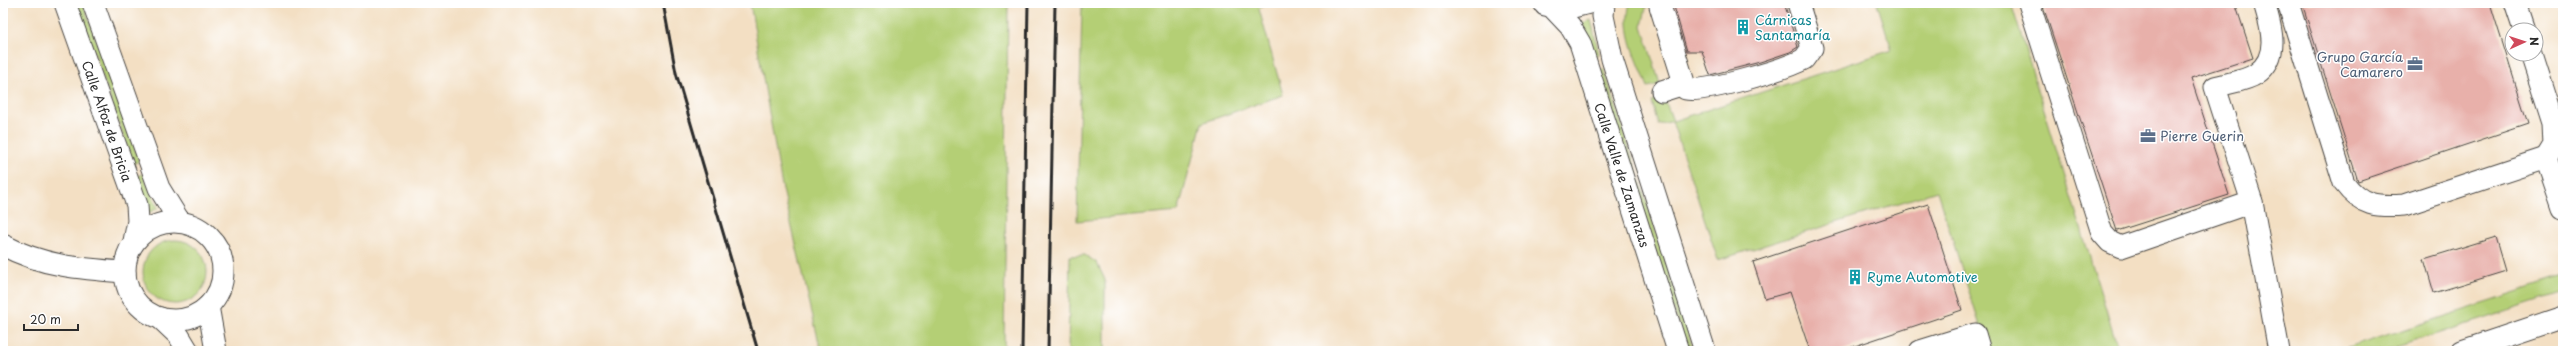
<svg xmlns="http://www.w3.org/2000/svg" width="2566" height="354" font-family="'Playpen Sans',sans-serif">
<rect width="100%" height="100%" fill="#fff"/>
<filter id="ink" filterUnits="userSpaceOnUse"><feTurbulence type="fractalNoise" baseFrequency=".025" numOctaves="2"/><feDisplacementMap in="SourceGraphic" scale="8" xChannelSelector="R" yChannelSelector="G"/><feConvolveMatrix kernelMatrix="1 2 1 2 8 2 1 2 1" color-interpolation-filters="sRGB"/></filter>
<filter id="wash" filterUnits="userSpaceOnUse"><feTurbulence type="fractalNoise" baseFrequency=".012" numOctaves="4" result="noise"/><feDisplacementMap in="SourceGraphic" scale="16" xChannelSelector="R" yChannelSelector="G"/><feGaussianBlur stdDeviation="0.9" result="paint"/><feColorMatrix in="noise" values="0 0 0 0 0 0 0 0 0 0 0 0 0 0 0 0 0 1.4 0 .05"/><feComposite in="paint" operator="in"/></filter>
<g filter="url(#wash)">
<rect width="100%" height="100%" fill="#f3dfc3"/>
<g fill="#b4cf75" stroke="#707d50">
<polygon points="77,3 83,3 139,161 133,164"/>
<polygon points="750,3 1008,3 1004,351 821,351 781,181"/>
<polygon points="1082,3 1266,3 1259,9 1283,95 1202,123 1178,212 1077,221"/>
<path d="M1630,3h17l-5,23 18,58 -12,3c-10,-26 -26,-56 -18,-84z"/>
<polygon points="1877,3 2011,3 2119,351 1988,351 1937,191 1718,260 1672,121 1658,125 1652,102 1664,98 1673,121 1892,50"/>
<polygon points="1591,20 1599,54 1594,56 1580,24"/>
<polygon points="1604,69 1694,351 1687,351 1598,71"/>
<polygon points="143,174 158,208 148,213 148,206 137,176"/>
<circle cx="175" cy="272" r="32"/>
<polygon points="1085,255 1097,263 1105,280 1105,351 1068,351 1070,256"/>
<polygon points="2563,278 2563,293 2384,351 2338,351"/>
</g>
<g id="blocks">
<g fill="#e8b0aa">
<polygon points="1673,3 1784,3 1798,47 1790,52 1760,62 1710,75 1702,51 1687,51"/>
<polygon points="2042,3 2235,3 2253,58 2191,78 2229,195 2117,231"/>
<polygon points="2302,3 2490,3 2528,124 2358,181"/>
<polygon points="1928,204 1962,310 1840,351 1810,351 1790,292 1765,299 1753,262"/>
<polygon points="2496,237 2506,271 2434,293 2424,259"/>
</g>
</g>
</g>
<g filter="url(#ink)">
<use href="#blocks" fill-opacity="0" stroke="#494642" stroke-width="1"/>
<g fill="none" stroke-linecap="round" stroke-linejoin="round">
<defs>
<g id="minor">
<polyline points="65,3 137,205 138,221 134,241"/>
<polyline points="93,3 159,188 180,222"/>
<polyline points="1604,3 1603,16 1612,59 1705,351"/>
<path d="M1661,3l-1,3 26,83c19,4 100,-20 118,-30l8,-11 -14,-45"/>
<polyline points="2029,3 2102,233 2110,242 2121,247 2252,202"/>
<path d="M2264,3c7,23 17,54 -8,71 -10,7 -29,9 -41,13l37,115 27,149"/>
<path d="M2288,3l56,180c17,23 33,24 60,22l142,-47 17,50"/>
<polyline points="2515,3 2524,30"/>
<polyline points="1545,5 1565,9 1589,3"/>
<polyline points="1552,7 1570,26 1580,43 1678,351"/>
<polyline points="2531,54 2553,123 2554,145 2546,158"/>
<polyline points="1662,91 1684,84"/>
<circle cx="174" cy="271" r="49"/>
<path d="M3,245c39,21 78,24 122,27"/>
<polyline points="208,306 216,351"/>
<polyline points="160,318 179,336 188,351"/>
<polyline points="1920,351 1975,334 1980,351"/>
<polyline points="2462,351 2563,317"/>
</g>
</defs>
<use href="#minor" stroke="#494642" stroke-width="23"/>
<use href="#minor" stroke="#fff" stroke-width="21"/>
<g stroke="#2b2b2b" stroke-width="3">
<polyline points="663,3 676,73 758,351"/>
<polyline points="1022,351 1028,3"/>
<polyline points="1048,351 1055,3"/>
</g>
</g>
</g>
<defs>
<symbol id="building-bare" viewBox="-9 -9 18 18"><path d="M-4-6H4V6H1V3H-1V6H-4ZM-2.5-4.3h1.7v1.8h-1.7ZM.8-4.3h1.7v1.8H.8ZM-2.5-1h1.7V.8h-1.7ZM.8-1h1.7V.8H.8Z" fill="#0f9aa8" stroke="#fff" stroke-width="2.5" paint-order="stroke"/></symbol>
<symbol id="office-bare" viewBox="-9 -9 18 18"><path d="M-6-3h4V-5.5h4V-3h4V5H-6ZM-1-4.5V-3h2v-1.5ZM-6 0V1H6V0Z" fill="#5c6f8a" stroke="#fff" stroke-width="2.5" paint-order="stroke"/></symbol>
</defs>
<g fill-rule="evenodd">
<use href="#building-bare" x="1732" y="16" width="22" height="22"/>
<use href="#office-bare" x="2404" y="53" width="22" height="22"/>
<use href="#office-bare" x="2137" y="125" width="22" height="22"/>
<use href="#building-bare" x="1844" y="266" width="22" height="22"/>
</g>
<g text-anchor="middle" stroke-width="3" stroke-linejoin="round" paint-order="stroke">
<g font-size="13" fill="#0d838f" stroke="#fff" text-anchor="start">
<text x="1755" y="25">Cárnicas<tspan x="1755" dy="15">Santamaría</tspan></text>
<text x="1867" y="282">Ryme Automotive</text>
</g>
<g font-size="13" fill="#4e5e75" stroke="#fff" text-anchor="end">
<text x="2403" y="62">Grupo García<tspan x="2403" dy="15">Camarero</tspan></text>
<text x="2160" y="141" text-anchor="start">Pierre Guerin</text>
</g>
<g font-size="13" fill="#2b2b2b" stroke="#fff">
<text transform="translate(107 121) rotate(71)" y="5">Calle Alfoz de Bricia</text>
<text transform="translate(1622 175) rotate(72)" y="5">Calle Valle de Zamanzas</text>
</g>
</g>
<rect width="2566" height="354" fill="none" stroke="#fff" stroke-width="16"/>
<g transform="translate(2524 42) rotate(87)"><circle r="19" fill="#ffffff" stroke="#aaaaaa"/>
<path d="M0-3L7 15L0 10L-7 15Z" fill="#d1495b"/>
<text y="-6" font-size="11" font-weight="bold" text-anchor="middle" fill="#2b2b2b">N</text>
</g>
<path d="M24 324v6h54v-6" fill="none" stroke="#2b2b2b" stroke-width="2"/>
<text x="30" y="324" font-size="12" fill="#2b2b2b" stroke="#ffffff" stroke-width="3" paint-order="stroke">20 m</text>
</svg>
